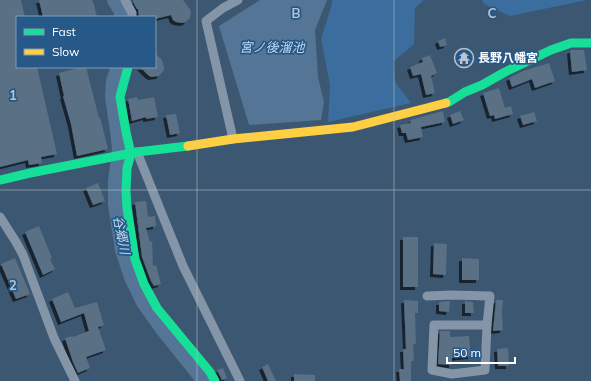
<svg xmlns="http://www.w3.org/2000/svg" width="591" height="381" font-family="Mulish,'Noto Sans JP',sans-serif">
<defs>
<filter id="shadow"><feDropShadow dx="-3" dy="3" stdDeviation="0" flood-color="#0009"/></filter>
</defs>
<rect width="100%" height="100%" fill="#3c5772"/>
<g fill="#3b6e9e">
<polygon points="332,0 424,0 415,8 414,44 393,62 395,82 411,103 328,122 330,85 321,39 332,4"/>
<polygon points="482,0 587,0 510,16 484,4"/>
</g>
<polygon fill="#547596" points="260,0 327,0 315,30 318,77 324,102 321,120 249,125 219,26"/>
<g fill="none" stroke-linecap="round" stroke-linejoin="round">
<g stroke="#547596" stroke-width="16">
<polyline points="115,0 121,10 123,17"/>
<polyline points="119,67 114,81 113,97 118,131 120,149 116,182 116,205 123,250 132,277 144,302 164,330 205,381"/>
</g>
</g>
<g fill="#5a6f84" filter="url(#shadow)">
<polygon points="0,0 21,0 25,17 17,17 17,67 37,67 57,154 41,157 42,163 29,165 28,160 0,167"/>
<polygon points="39,0 92,0 94,4 97,17 43,17"/>
<polygon points="133,0 183,0 189,8 191,11 190,18 186,22 183,23 176,22 173,20 171,15 155,19 155,17 139,17 138,9 137,9 134,4"/>
<polygon points="445,38 447,45 440,47 438,41"/>
<polygon points="572,50 584,50 587,70 572,72 570,51"/>
<polygon points="155,53 162,60 164,67 164,70 159,76 151,77 148,75 140,67 155,67"/>
<polygon points="430,55 437,73 431,76 435,93 426,95 421,74 413,76 410,67 423,62 422,58"/>
<polygon points="549,63 555,81 535,88 532,79 512,87 509,78 523,71"/>
<polygon points="82,67 86,67 99,118 100,117 108,149 77,156 71,124 63,96 64,96 59,73"/>
<polygon points="499,88 505,108 511,106 513,114 495,119 494,115 490,116 483,93"/>
<polygon points="137,97 138,100 154,97 158,117 146,119 146,117 132,121 128,99"/>
<polygon points="443,111 445,122 421,127 423,137 408,140 406,133 402,133 400,125 411,123 410,120"/>
<polygon points="460,111 464,120 453,124 450,115"/>
<polygon points="534,112 537,121 523,125 520,116"/>
<polygon points="176,114 180,133 170,135 166,115"/>
<polygon points="98,183 105,201 93,205 86,188"/>
<polygon points="146,201 148,217 155,216 156,226 146,228 150,242 152,241 153,266 156,265 161,284 154,286 151,281 142,257 135,202"/>
<polygon points="39,226 52,258 50,259 55,269 43,275 25,232"/>
<rect x="403" y="237" width="15" height="50"/>
<polygon points="434,243 447,244 446,275 433,274"/>
<polygon points="15,258 30,294 16,299 1,264"/>
<polygon points="462,258 479,259 479,280 462,280"/>
<polygon points="68,292 75,308 97,302 104,325 98,327 106,350 86,357 90,368 78,373 73,362 65,338 73,336 73,337 89,331 84,313 61,322 52,299"/>
<polygon points="404,300 418,301 418,313 415,313 416,344 413,344 414,361 411,361 411,381 400,381 399,369 404,369 403,349 406,349"/>
<polygon points="496,300 503,300 502,312 503,330 493,331"/>
<polygon points="450,301 449,312 439,311 439,302"/>
<polygon points="465,301 473,302 474,313 465,313"/>
<polygon points="440,331 450,331 450,337 469,336 471,356 452,358 452,365 438,364"/>
<polygon points="508,348 509,366 498,366 497,349"/>
<polygon points="268,364 276,381 268,381 262,367"/>
<polygon points="223,368 227,378 222,380 217,370"/>
<polygon points="294,374 315,375 315,381 294,381"/>
</g>
<g fill="none" stroke-linecap="round" stroke-linejoin="round">
<g stroke="#8395a7" stroke-width="9">
<polyline points="125,0 132,13 132,17"/>
<polyline points="233,139 206,21 223,8 238,0"/>
<polyline points="137,152 183,266 240,381"/>
<polyline points="0,217 16,242 23,255 54,338 75,381"/>
<polyline points="427,296 452,295 490,296 487,325"/>
<polygon points="434,325 487,325 485,370 452,374 432,370"/>
</g>
<g stroke="#16e098" stroke-width="9">
<polyline points="128,67 120,97 126,132 131,154 127,168 126,191 127,208 135,259 144,284 157,308 210,372 215,381"/>
<polyline points="446,103 449,102 465,92 482,85 505,72 551,50 571,43 591,43"/>
<polyline points="0,180 30,173 137,152 188,146"/>
</g>
<polyline stroke="#ffcf43" stroke-width="9" points="188,146 233,139 353,127 446,103"/>
</g>
<path fill="none" stroke="#bbc4ce" stroke-width="1" stroke-opacity="0.55" d="M197,0v381M394,0v381M0,190h591"/>
<defs>
<symbol id="temple-ring" viewBox="-11 -11 22 22"><circle r="9.5" fill="#265888" stroke="#bbc4ce" stroke-width="1.5"/><path d="M0-6L5-2H3V0L6.5 2.5H4V6H1.5V3h-3V6H-4V2.5H-6.5L-3 0V-2H-5Z" fill="#bbc4ce"/></symbol>
</defs>
<g fill-rule="evenodd">
<use href="#temple-ring" x="453" y="47" width="22" height="22"/>
</g>
<g text-anchor="middle" stroke-width="3.5" stroke-linejoin="round" paint-order="stroke">
<g font-size="12" font-weight="bold" fill="#fff" stroke="#265888" text-anchor="start">
<text x="478" y="62">長野八幡宮</text>
</g>
<g font-size="13" font-style="italic" fill="#bed8f0" stroke="#265888">
<text x="272" y="52">宮ノ後溜池</text>
<text transform="translate(122 235) rotate(79)" y="5">谷郷川</text>
</g>
</g>
<g font-size="13" text-anchor="middle" font-weight="bold" fill="#bbc4ce" stroke="#265888" stroke-width="3.5" stroke-linejoin="round" paint-order="stroke">
<text x="296" y="18">B</text>
<text x="492" y="18">C</text>
<text x="13" y="100">1</text>
<text x="13" y="290">2</text>
</g>
<rect x="16" y="16" width="140" height="52" fill="#265888" stroke="#7d9bb8"/>
<rect x="24" y="29" width="20" height="6" fill="#16e098" stroke="#7d9bb8"/>
<text x="52" y="36" font-size="12" fill="#ffffff">Fast</text>
<rect x="24" y="49" width="20" height="6" fill="#ffcf43" stroke="#7d9bb8"/>
<text x="52" y="56" font-size="12" fill="#ffffff">Slow</text>
<path d="M447 357v6h68v-6" fill="none" stroke="#ffffff" stroke-width="2"/>
<text x="453" y="357" font-size="12" fill="#ffffff" stroke="#265888" stroke-width="3" paint-order="stroke">50 m</text>
</svg>
